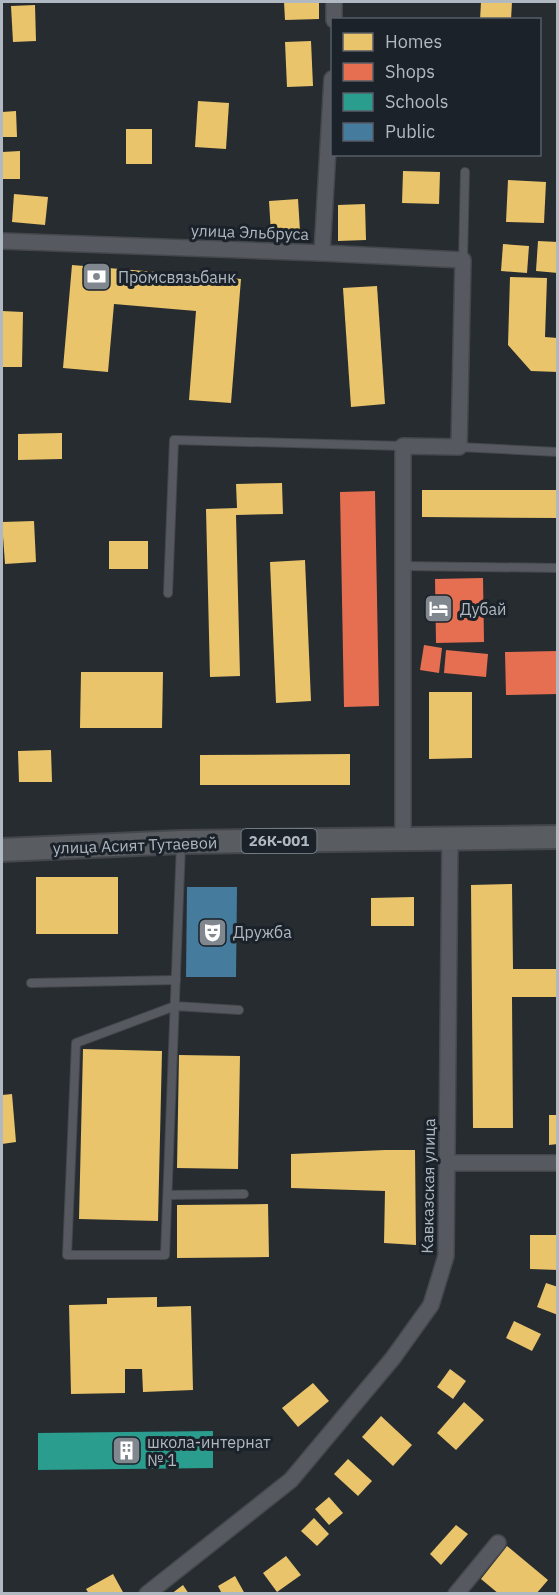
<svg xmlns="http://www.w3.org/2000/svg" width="559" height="1595" font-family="'IBM Plex Sans',sans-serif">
<rect width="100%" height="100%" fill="#272c31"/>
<g fill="#e9c46a">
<polygon points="284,2 319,2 319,19 285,20"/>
<polygon points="481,2 512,2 511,20 480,20"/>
<polygon points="35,5 36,41 13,42 11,6"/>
<polygon points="311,41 313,86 287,87 285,42"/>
<polygon points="198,101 229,103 226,149 195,147"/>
<polygon points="16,111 17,137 2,137 2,112"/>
<rect x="126" y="129" width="26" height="35"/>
<polygon points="20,151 20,179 2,179 2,152"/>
<polygon points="403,171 440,172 439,204 402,203"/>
<polygon points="508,180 546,182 544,223 506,222"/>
<polygon points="14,194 48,197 45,225 12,222"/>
<polygon points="298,199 300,231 271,233 269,201"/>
<polygon points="365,204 366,240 338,241 338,205"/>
<polygon points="538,241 558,242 558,273 536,271"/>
<polygon points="503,244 529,246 527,273 501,271"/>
<polygon points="72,265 241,279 231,403 189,400 196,311 114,304 108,372 63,368"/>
<polygon points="510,277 547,278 545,337 558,338 558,372 531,371 508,345"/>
<polygon points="377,286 385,404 351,407 343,288"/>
<polygon points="2,311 23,312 22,367 2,367"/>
<polygon points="62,433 62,459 18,460 18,434"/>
<polygon points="282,483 283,514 236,515 240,676 210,677 206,509 237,508 236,484"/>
<polygon points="422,490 558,490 558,518 422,517"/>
<polygon points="34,521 36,562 5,564 2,522"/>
<rect x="109" y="541" width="39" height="28"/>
<polygon points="305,560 311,701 276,703 270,562"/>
<polygon points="81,672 163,672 162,728 80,728"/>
<polygon points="429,692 472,692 472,758 429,759"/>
<polygon points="51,750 52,782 19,782 18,751"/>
<polygon points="350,754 350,785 200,785 200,755"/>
<rect x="36" y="877" width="82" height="57"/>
<polygon points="512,884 513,969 558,969 558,997 512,997 513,1128 473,1128 471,885"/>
<polygon points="414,897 414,926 371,926 371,898"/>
<polygon points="83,1049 162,1051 158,1221 79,1219"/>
<polygon points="179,1055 240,1056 238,1169 177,1168"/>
<polygon points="12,1094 16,1142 2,1144 2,1095"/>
<polygon points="549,1115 558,1115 558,1144 549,1145"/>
<polygon points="385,1150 415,1150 416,1245 384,1243 385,1191 291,1188 291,1154"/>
<polygon points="268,1204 269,1257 177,1258 177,1205"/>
<polygon points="530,1235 558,1235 558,1270 530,1269"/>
<polygon points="546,1283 558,1287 558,1315 537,1307"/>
<polygon points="157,1297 157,1307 191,1306 193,1390 143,1392 142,1369 125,1369 125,1393 71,1394 69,1305 107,1304 107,1298"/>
<polygon points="514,1321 541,1334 532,1351 506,1338"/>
<polygon points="450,1369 466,1381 453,1399 437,1387"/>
<polygon points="313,1383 329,1401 298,1427 282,1408"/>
<polygon points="464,1402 484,1420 456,1450 437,1433"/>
<polygon points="381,1416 412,1445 393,1466 362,1437"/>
<polygon points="348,1459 372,1481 358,1496 334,1474"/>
<polygon points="329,1497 343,1513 329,1525 315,1509"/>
<polygon points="314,1518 329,1534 317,1546 301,1531"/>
<polygon points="456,1525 468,1534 441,1565 430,1554"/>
<polygon points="507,1546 548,1580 536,1594 499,1594 481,1579"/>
<polygon points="286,1556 301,1575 277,1592 263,1573"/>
<polygon points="113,1574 124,1594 89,1594 86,1589"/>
<polygon points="235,1576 245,1594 222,1594 218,1586"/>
<polygon points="183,1585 189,1594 171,1594"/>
</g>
<g fill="#e76f51">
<polygon points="375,491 379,706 344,707 340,492"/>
<polygon points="483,578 484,642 436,643 435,579"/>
<polygon points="424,645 442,648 439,673 420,670"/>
<polygon points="446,650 488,654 486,677 444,673"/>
<polygon points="558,651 558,694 506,695 505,652"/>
</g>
<polygon fill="#2a9d8f" points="213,1431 213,1468 38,1470 38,1433"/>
<polygon fill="#457b9d" points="187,887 237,887 236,977 186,977"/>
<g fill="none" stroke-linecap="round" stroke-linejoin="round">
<defs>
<g id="lane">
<polyline points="463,260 465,172"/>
<polyline points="459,447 558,452"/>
<polyline points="403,566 558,568"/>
<polyline points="168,593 174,440 403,446"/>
<path d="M181,844c-5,137 -11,274 -16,411h-98l9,-212 99,-37 64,4"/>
<polyline points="31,983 176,980"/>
<polyline points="168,1195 244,1194"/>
</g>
<g id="street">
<polyline points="334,20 334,2"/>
<polyline points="2,241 322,253 463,260 459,447 403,446 403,840"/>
<polyline points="322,253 332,79"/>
<polyline points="447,1163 558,1163"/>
<polyline points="147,1594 291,1480 393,1358 431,1305 446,1256 450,839"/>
<polyline points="456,1594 498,1543"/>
</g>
<polyline id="primary" points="2,850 182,842 558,837"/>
</defs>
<use href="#lane" stroke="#44484c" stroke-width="10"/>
<use href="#street" stroke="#44484c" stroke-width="18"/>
<use href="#primary" stroke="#44484e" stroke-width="26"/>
<use href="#lane" stroke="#565a60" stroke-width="8"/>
<use href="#street" stroke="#565a60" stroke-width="15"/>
<use href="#primary" stroke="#595d61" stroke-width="22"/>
</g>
<defs>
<symbol id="bank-square" viewBox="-11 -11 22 22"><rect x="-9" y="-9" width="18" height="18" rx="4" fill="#80878f" stroke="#1b222a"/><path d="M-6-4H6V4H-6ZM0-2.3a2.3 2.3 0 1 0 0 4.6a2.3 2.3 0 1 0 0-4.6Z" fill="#fff"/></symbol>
<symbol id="hotel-square" viewBox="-11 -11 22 22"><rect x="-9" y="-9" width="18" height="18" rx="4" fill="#80878f" stroke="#1b222a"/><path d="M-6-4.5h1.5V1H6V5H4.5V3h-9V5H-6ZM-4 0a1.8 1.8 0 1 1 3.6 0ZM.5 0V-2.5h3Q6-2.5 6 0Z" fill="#fff"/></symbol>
<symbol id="theatre-square" viewBox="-11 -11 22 22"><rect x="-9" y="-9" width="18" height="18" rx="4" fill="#80878f" stroke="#1b222a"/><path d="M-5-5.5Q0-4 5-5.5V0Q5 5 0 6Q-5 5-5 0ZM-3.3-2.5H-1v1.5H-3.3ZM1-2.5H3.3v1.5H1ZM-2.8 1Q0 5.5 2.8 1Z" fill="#fff"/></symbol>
<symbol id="building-square" viewBox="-11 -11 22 22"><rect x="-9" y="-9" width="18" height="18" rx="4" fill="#80878f" stroke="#1b222a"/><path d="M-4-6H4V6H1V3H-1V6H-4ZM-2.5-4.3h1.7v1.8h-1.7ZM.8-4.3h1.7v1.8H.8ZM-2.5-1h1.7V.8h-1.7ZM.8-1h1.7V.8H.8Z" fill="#fff"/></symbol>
</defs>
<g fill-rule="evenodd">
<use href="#bank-square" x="80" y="260" width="33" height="33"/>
<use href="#hotel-square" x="422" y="592" width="33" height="33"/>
<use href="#theatre-square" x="196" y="916" width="33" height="33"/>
<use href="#building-square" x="110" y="1434" width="33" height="33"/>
</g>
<g text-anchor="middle" stroke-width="6" stroke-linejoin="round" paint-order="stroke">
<rect fill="#1b222a" stroke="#838b94" stroke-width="1.5" x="241.5" y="829" width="75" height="24" rx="4.5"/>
<g font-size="15" font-weight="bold" fill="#b0b8c2">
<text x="279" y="846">26К-001</text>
</g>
<g font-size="16" fill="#b0b8c2" stroke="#1b222a">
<text transform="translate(250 232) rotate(2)" y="6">улица Эльбруса</text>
<text transform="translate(135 845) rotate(-2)" y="6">улица Асият Тутаевой</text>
<text transform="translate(428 1186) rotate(-89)" y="6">Кавказская улица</text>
</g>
<g font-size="16" fill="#b0b8c2" stroke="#1b222a" text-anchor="start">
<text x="118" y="283">Промсвязьбанк</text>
<text x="460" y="615">Дубай</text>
<text x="233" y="938">Дружба</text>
<text x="147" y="1448">школа-интернат<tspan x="147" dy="18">№ 1</tspan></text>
</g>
</g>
<rect width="559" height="1595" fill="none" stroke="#b0b8c2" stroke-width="6"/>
<rect x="331" y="18" width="210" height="138" fill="#1b222a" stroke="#575e67" stroke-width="1.5"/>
<rect x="343" y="33" width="30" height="18" fill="#e9c46a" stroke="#575e67" stroke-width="1.5"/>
<text x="385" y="48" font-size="18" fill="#b0b8c2">Homes</text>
<rect x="343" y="63" width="30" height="18" fill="#e76f51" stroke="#575e67" stroke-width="1.5"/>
<text x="385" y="78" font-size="18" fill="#b0b8c2">Shops</text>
<rect x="343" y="93" width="30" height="18" fill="#2a9d8f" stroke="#575e67" stroke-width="1.5"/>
<text x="385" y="108" font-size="18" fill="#b0b8c2">Schools</text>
<rect x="343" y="123" width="30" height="18" fill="#457b9d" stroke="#575e67" stroke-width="1.5"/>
<text x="385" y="138" font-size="18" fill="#b0b8c2">Public</text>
</svg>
